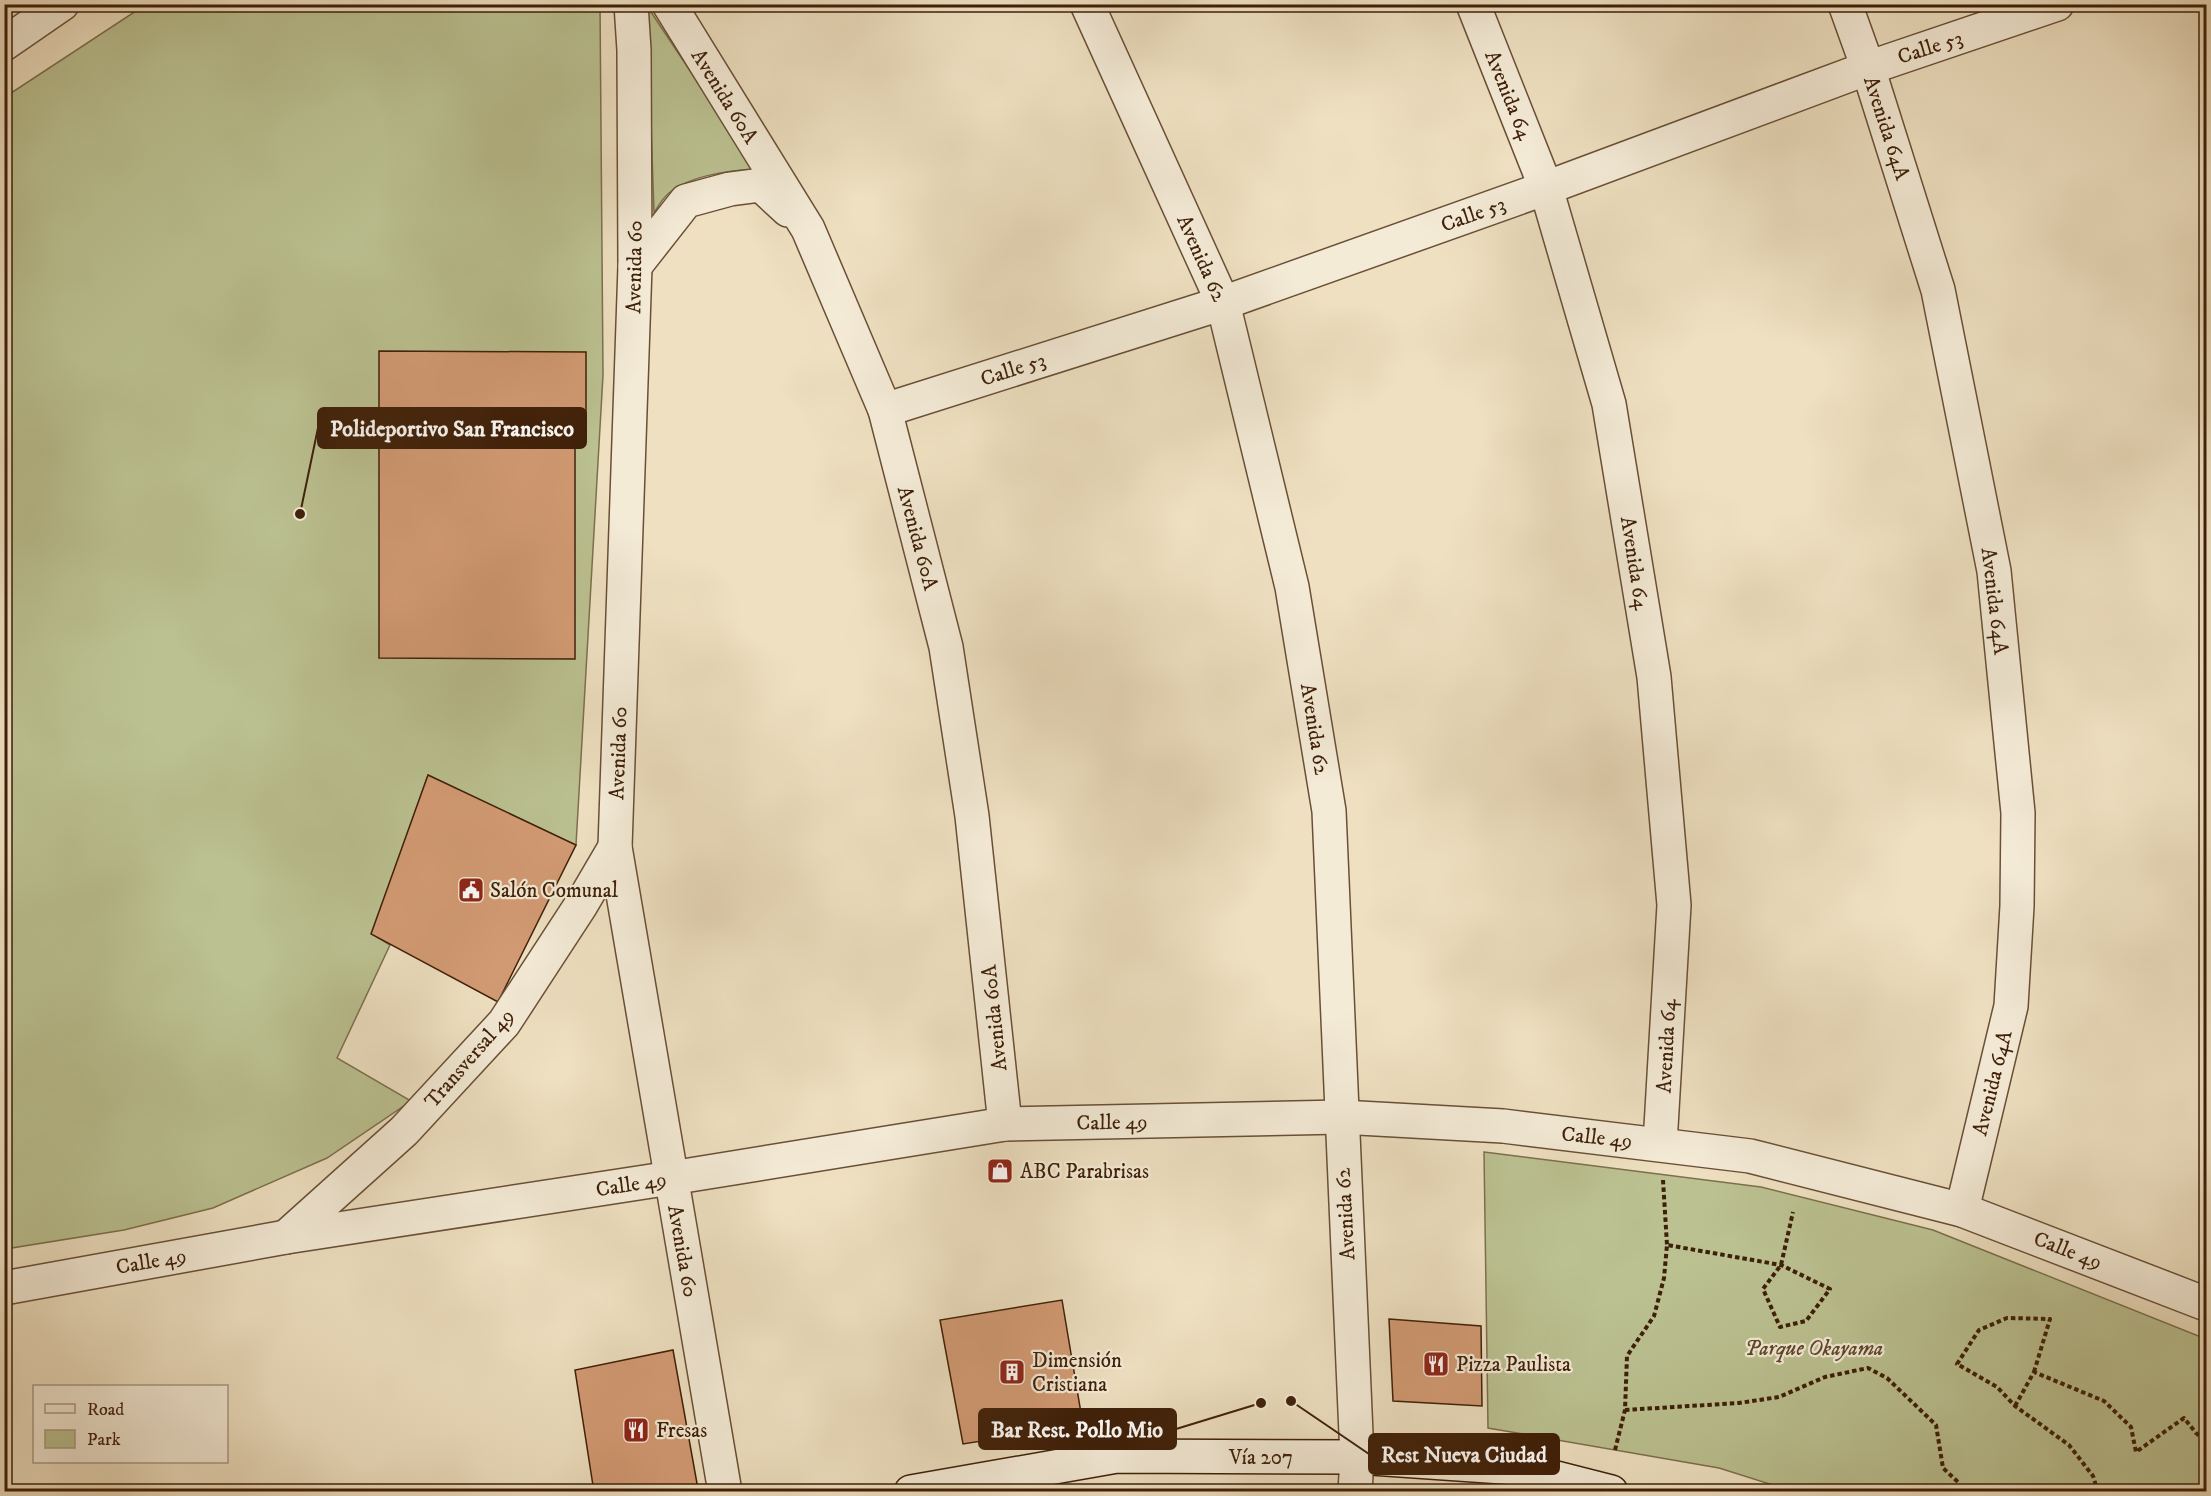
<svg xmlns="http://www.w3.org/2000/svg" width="2211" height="1496" font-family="'IM FELL DW Pica',serif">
<rect width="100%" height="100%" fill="#eee0c1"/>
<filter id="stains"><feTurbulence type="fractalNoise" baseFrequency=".00333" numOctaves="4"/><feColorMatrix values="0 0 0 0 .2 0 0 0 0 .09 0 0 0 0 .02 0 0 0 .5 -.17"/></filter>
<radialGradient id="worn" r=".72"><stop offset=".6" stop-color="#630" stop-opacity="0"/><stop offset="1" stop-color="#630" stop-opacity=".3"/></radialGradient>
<g fill="#bbc191" stroke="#7c704c" stroke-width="1.5">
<polygon points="145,5 600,5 603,375 576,845 428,775 372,934 390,945 337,1058 411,1101 327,1158 213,1208 124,1230 5,1249 5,97"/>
<path d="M647,6l109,164c-25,-1 -74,7 -91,27 -4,4 -8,11 -11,16z"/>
<polygon points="1484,1152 1761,1187 1933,1230 2206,1339 2206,1491 1792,1491 1719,1468 1488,1428"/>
</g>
<g fill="#d39b74" stroke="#3e1f08" stroke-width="1.5">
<polygon points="379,351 586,352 586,435 575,435 575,659 379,658"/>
<polygon points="428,775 576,845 498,1002 371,934"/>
<polygon points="1062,1300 1083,1425 963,1444 940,1320"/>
<polygon points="1389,1319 1481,1326 1482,1406 1393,1401"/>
<polygon points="673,1350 698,1489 684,1492 594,1492 575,1370"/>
</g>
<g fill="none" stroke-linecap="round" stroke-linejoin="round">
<defs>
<g id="minor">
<polyline points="631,4 634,50 635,266 615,847 725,1492"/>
<polyline points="669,4 808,229 885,410 946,647 972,816 1005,1124"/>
<polyline points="1087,4 1223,303 1292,587 1329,811 1357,1457"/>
<polyline points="1473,4 1546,188 1609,404 1654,677 1674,905 1660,1144"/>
<polyline points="1845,4 1868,68 1938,290 1994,571 2018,813 2017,906 2011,1006 1962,1210"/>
<polyline points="4,44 62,4"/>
<polyline points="635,266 686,201 730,189 761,185 788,210"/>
<polyline points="885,410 1223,303 1546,188 1868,68 2057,4"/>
<polyline points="286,1237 404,1131 504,1023 581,905 615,847"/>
<polyline points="4,1288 286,1237 671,1178 1005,1124 1341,1117 1503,1126 1750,1156 1962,1210 2206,1304"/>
</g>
<polyline id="tertiary" points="1355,1492 1357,1457"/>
<polyline id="secondary" points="911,1492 1117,1456 1357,1457 1517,1468 1611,1492"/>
</defs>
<use href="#minor" stroke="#6a4f36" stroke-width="36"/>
<use href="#tertiary" stroke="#6a4f36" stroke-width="36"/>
<use href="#secondary" stroke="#3e1f08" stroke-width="36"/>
<g stroke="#3e1f08" stroke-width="4" stroke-dasharray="4.5 3" stroke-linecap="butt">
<polyline points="1663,1180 1667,1245"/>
<polyline points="2034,1372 2050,1319 2007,1318 1979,1330 1957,1364 1997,1387 2015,1406 2069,1445 2093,1476 2098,1492"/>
<polyline points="2015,1406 2034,1372 2104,1401 2131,1427 2136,1452 2184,1418 2196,1433 2206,1441"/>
<polyline points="1625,1410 1739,1403 1779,1397 1825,1377 1868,1368 1887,1378 1936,1425 1943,1468 1959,1483 1960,1492"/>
<polyline points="1615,1450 1625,1410 1627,1356 1654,1316 1664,1278 1667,1245 1781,1265 1830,1289 1806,1321 1780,1327 1763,1289 1781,1265 1793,1212"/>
<polyline points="2206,1492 2206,1491"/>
</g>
<use href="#minor" stroke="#f4ebd7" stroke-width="33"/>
<use href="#tertiary" stroke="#f4ebd7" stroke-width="33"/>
<use href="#secondary" stroke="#f4ebd7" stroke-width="33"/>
</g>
<defs>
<symbol id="civic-square" viewBox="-11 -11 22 22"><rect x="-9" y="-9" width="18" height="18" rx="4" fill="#8f2418" stroke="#f4ebd7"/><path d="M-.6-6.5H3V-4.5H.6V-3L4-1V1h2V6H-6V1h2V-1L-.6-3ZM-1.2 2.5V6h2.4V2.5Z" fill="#fff"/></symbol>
<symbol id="shop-square" viewBox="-11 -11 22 22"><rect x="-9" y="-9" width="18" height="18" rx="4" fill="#8f2418" stroke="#f4ebd7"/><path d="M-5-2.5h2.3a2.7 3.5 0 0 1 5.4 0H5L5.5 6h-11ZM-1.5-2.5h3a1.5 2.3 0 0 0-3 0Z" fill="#fff"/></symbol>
<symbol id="restaurant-square" viewBox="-11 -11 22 22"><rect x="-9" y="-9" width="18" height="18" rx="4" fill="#8f2418" stroke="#f4ebd7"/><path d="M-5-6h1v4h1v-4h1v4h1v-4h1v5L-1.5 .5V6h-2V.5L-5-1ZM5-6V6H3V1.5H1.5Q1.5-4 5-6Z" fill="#fff"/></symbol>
<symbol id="building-square" viewBox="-11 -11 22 22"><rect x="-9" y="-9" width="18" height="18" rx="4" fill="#8f2418" stroke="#f4ebd7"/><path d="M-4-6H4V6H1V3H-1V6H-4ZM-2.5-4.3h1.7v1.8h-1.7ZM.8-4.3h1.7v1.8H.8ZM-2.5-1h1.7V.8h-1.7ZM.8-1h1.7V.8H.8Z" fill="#fff"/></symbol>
</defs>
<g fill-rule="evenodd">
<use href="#civic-square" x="456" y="875" width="30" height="30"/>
<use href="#shop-square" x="985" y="1156" width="30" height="30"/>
<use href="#restaurant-square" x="1421" y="1349" width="30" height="30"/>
<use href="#building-square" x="997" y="1357" width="30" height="30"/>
<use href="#restaurant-square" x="621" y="1415" width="30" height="30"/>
</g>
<g text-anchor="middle" stroke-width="4.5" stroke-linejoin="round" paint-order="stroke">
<g font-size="21" fill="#3e1f08" stroke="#f4ebd7">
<text transform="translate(1930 47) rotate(-18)" y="7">Calle 53</text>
<text transform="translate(1509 95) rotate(68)" y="7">Avenida 64</text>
<text transform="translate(725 96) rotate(58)" y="7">Avenida 60A</text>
<text transform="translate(1887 128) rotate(72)" y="7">Avenida 64A</text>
<text transform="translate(1473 214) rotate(-20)" y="7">Calle 53</text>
<text transform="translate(1202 258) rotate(66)" y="7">Avenida 62</text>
<text transform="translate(634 267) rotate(-89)" y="7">Avenida 60</text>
<text transform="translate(1013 369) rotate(-18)" y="7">Calle 53</text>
<text transform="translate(918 538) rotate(75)" y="7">Avenida 60A</text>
<text transform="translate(1635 563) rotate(81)" y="7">Avenida 64</text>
<text transform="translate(1995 601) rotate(83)" y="7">Avenida 64A</text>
<text transform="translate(1315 729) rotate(81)" y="7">Avenida 62</text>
<text transform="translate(618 753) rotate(-88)" y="7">Avenida 60</text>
<text transform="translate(994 1018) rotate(-96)" y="7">Avenida 60A</text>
<text transform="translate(1666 1046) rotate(-87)" y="7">Avenida 64</text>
<text transform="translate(469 1058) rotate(-49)" y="7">Transversal 49</text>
<text transform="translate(1992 1083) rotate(-76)" y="7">Avenida 64A</text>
<text transform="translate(1112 1122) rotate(-1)" y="7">Calle 49</text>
<text transform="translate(1597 1137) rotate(6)" y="7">Calle 49</text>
<text transform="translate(631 1184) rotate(-9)" y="7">Calle 49</text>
<text transform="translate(1345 1214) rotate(-93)" y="7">Avenida 62</text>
<text transform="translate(2068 1250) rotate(21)" y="7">Calle 49</text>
<text transform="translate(683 1251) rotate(80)" y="7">Avenida 60</text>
<text transform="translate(151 1261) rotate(-10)" y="7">Calle 49</text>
<text x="1261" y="1464">Vía 207</text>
</g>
<g font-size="21" fill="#3e1f08" stroke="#f4ebd7" text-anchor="start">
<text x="490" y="897">Salón Comunal</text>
<text x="1020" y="1178">ABC Parabrisas</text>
<text x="1032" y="1367">Dimensión<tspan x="1032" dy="24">Cristiana</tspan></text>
<text x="1456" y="1371">Pizza Paulista</text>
<text x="656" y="1437">Fresas</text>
</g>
<g font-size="21" font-style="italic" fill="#5d482a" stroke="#f4ebd7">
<text x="1814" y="1355">Parque Okayama</text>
</g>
</g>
<path fill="none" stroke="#3e1f08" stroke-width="2" d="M300 514L318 428M1261 1403L1176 1429M1291 1401L1369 1454"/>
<g fill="#3e1f08" stroke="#f4ebd7" stroke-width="2">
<circle cx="300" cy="514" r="6"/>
<circle cx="1261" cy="1403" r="6"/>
<circle cx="1291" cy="1401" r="6"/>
</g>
<g fill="#3e1f08" stroke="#3e1f08" stroke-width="2">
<rect x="318" y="408" width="268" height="40" rx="6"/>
<rect x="979" y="1409" width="197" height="40" rx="6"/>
<rect x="1369" y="1434" width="190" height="40" rx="6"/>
</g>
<g font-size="22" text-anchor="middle" font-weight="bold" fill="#fff">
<text x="452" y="436">Polideportivo San Francisco</text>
<text x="1077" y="1437">Bar Rest. Pollo Mio</text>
<text x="1464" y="1462">Rest Nueva Ciudad</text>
</g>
<rect width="2211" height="1496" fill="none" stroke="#eee0c1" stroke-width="24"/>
<rect x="6" y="6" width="2199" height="1484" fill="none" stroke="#3e1f08" stroke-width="3"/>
<rect x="12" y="12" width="2187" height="1472" fill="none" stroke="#3e1f08" stroke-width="1.5"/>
<rect x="33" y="1385" width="195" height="78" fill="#f4ebd7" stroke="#ab9984" stroke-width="1.5"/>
<rect x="45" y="1404" width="30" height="9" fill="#f4ebd7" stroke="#ab9984" stroke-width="1.5"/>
<text x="87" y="1415" font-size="18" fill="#3e1f08">Road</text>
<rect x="45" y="1430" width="30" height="18" fill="#bbc191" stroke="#ab9984" stroke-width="1.5"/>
<text x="87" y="1445" font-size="18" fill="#3e1f08">Park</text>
<rect width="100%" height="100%" filter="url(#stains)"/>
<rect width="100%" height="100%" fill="url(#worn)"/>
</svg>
